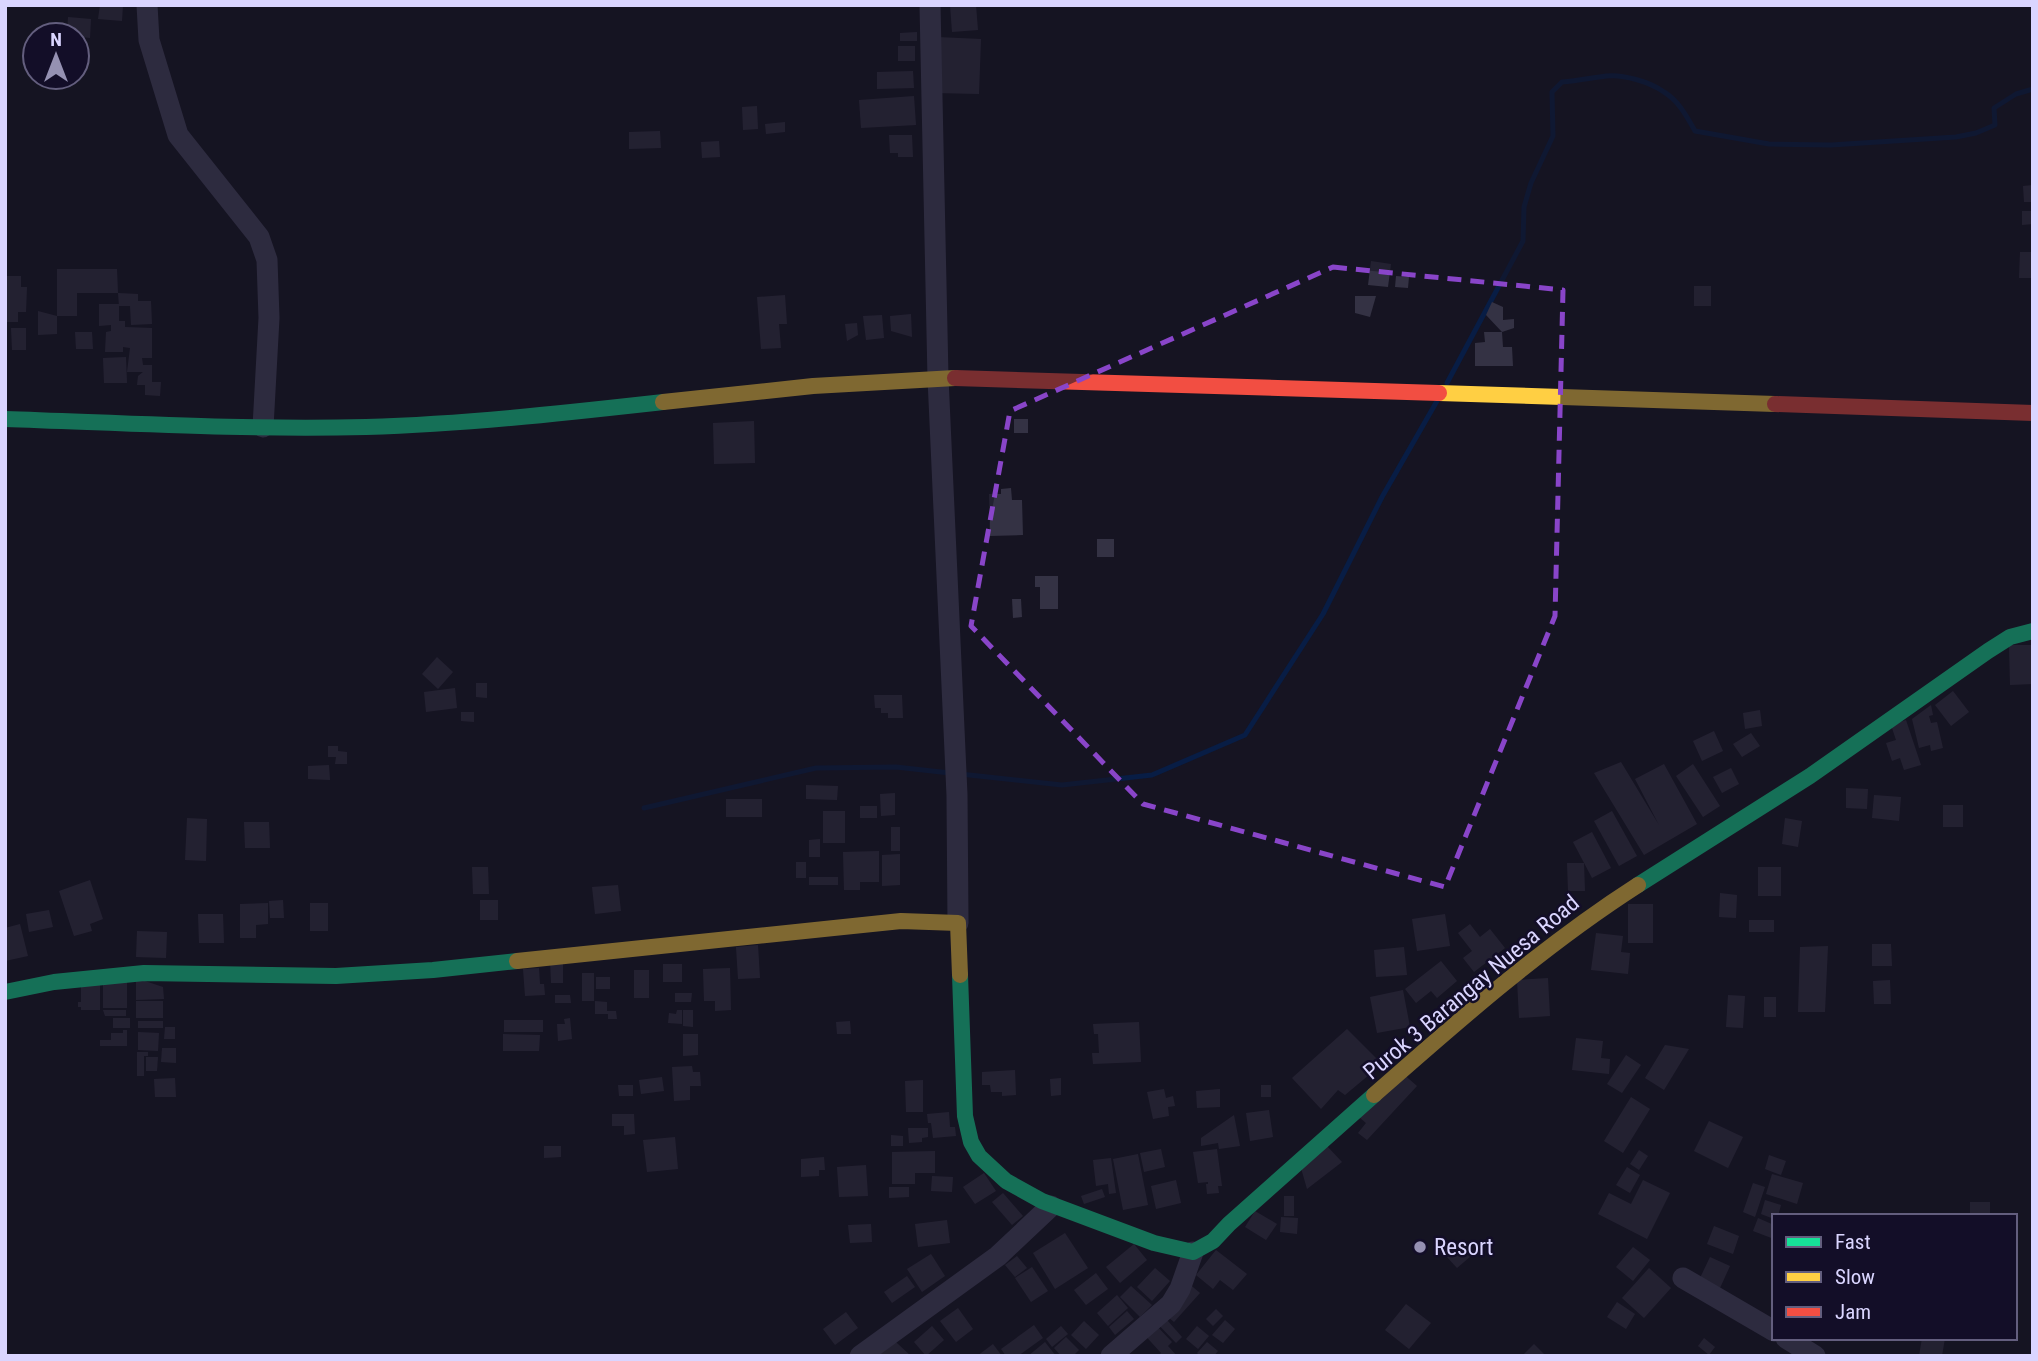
<svg xmlns="http://www.w3.org/2000/svg" width="2038" height="1361" font-family="'Roboto Condensed',sans-serif">
<rect width="100%" height="100%" fill="#161422"/>
<g fill="none" stroke-linecap="round" stroke-linejoin="round">
<g stroke="#081d45" stroke-width="5">
<path d="M1447,383l76,-142 1,-34 7,-24 22,-47 -1,-44 10,-10c15,-1 29,-4 44,-6 17,-2 44,6 58,16 15,9 23,25 31,39l74,13 62,1 125,-8 20,-4 19,-8 -1,-17 22,-14 17,-5"/>
<polyline points="960,774 1062,785 1152,775 1245,735 1323,614 1382,497 1437,401"/>
<polyline points="644,808 816,768 896,767 950,773"/>
</g>
</g>
<g fill="#343244">
<polygon points="100,5 123,5 122,21 98,19"/>
<polygon points="950,5 976,5 978,30 952,32"/>
<polygon points="68,17 91,19 90,38 67,35"/>
<polygon points="917,32 917,41 900,41 900,33"/>
<polygon points="937,37 981,39 979,94 935,93"/>
<rect x="898" y="46" width="17" height="15"/>
<polygon points="913,71 914,88 877,89 877,72"/>
<polygon points="914,96 916,125 861,128 859,100"/>
<polygon points="757,106 758,129 743,130 742,107"/>
<polygon points="785,122 785,132 766,134 765,124"/>
<polygon points="660,131 661,148 629,149 629,132"/>
<polygon points="889,135 912,135 913,157 898,157 898,153 890,153"/>
<polygon points="719,141 720,157 702,158 701,142"/>
<polygon points="2033,185 2033,202 2024,202 2023,186"/>
<polygon points="2022,211 2033,211 2033,224 2022,225"/>
<polygon points="2020,252 2033,252 2033,278 2019,278"/>
<polygon points="1371,261 1391,264 1388,287 1368,285"/>
<polygon points="57,269 117,269 118,293 77,293 77,316 57,316"/>
<polygon points="5,276 21,276 21,287 27,287 26,312 18,312 18,322 6,322"/>
<polygon points="1396,276 1409,277 1408,288 1395,287"/>
<rect x="1694" y="286" width="17" height="20"/>
<polygon points="118,293 138,294 138,301 151,301 152,324 131,325 130,306 119,306"/>
<polygon points="785,295 787,324 779,324 781,348 761,349 757,297"/>
<polygon points="1355,296 1376,296 1370,317 1355,313"/>
<polygon points="1492,302 1503,307 1503,320 1514,319 1514,328 1502,332 1503,347 1512,347 1513,366 1475,366 1475,343 1485,342 1484,332 1502,332 1486,315"/>
<polygon points="99,304 119,304 119,321 125,321 125,327 152,328 152,358 142,358 143,365 152,365 152,382 161,382 160,396 145,395 145,385 137,385 138,376 143,372 127,372 130,348 123,347 123,352 105,352 106,332 111,331 111,325 99,326"/>
<polygon points="38,311 57,316 57,334 38,335"/>
<polygon points="911,314 912,337 891,331 890,316"/>
<polygon points="882,315 884,338 866,340 863,316"/>
<polygon points="857,323 858,335 847,341 845,324"/>
<polygon points="11,328 26,328 26,350 12,350"/>
<polygon points="75,332 92,332 93,349 76,349"/>
<polygon points="126,357 127,383 104,383 103,358"/>
<rect x="1014" y="419" width="14" height="14"/>
<polygon points="754,421 755,463 714,464 713,423"/>
<polygon points="1011,488 1012,500 1022,500 1023,535 990,536 989,494 1001,494 1001,489"/>
<rect x="1097" y="539" width="17" height="18"/>
<polygon points="1035,576 1058,576 1058,609 1040,609 1040,587 1035,587"/>
<polygon points="1012,599 1021,599 1022,617 1013,618"/>
<polygon points="2009,645 2033,645 2033,684 2010,685"/>
<polygon points="437,657 453,672 438,689 422,674"/>
<polygon points="476,683 487,683 487,698 476,697"/>
<polygon points="455,688 457,708 426,712 424,692"/>
<polygon points="1953,691 1969,712 1951,726 1935,705"/>
<polygon points="874,695 902,695 903,718 888,718 888,713 881,713 881,708 875,708"/>
<polygon points="1931,705 1933,715 1929,716 1931,723 1937,722 1943,748 1931,751 1930,745 1919,748 1912,719"/>
<polygon points="1760,710 1762,726 1745,729 1743,713"/>
<polygon points="461,712 474,712 474,722 461,721"/>
<polygon points="1906,720 1921,765 1904,770 1900,758 1892,761 1886,743 1896,740 1891,725"/>
<polygon points="1714,731 1723,751 1702,761 1693,741"/>
<polygon points="1751,733 1760,746 1742,757 1733,744"/>
<polygon points="328,746 338,746 338,751 347,752 347,764 335,764 336,757 328,757"/>
<polygon points="1621,762 1659,825 1635,779 1664,764 1697,824 1644,855 1594,773"/>
<polygon points="1693,764 1720,806 1703,817 1676,776"/>
<polygon points="329,765 330,780 308,779 308,766"/>
<polygon points="1731,768 1739,784 1722,793 1713,777"/>
<polygon points="806,785 838,786 837,800 806,799"/>
<polygon points="1846,788 1868,789 1867,809 1846,808"/>
<polygon points="895,793 895,815 881,816 880,794"/>
<polygon points="1874,795 1901,797 1899,821 1872,818"/>
<rect x="726" y="799" width="36" height="18"/>
<rect x="1943" y="805" width="20" height="22"/>
<rect x="860" y="806" width="17" height="12"/>
<rect x="823" y="811" width="22" height="32"/>
<polygon points="1612,811 1637,856 1619,866 1594,821"/>
<polygon points="187,818 207,819 206,861 185,860"/>
<polygon points="1785,818 1802,821 1798,847 1782,844"/>
<polygon points="244,822 269,822 270,848 245,848"/>
<rect x="891" y="827" width="9" height="24"/>
<polygon points="1592,832 1611,868 1592,878 1573,842"/>
<polygon points="820,839 820,857 809,857 809,840"/>
<polygon points="879,851 879,882 860,882 860,890 844,890 843,852"/>
<polygon points="900,854 900,885 882,886 882,855"/>
<rect x="796" y="862" width="10" height="16"/>
<polygon points="1567,863 1584,863 1585,891 1568,891"/>
<polygon points="472,867 488,867 489,894 473,894"/>
<rect x="1758" y="867" width="23" height="29"/>
<rect x="809" y="877" width="29" height="8"/>
<polygon points="90,880 103,919 90,924 92,931 74,936 59,891"/>
<polygon points="618,885 621,911 595,914 592,887"/>
<polygon points="1720,893 1737,895 1736,918 1719,917"/>
<polygon points="283,900 284,918 270,918 269,901"/>
<rect x="480" y="900" width="18" height="20"/>
<polygon points="268,903 268,924 256,925 256,938 240,938 240,904"/>
<rect x="310" y="903" width="18" height="28"/>
<rect x="1628" y="904" width="25" height="39"/>
<polygon points="49,910 53,927 29,932 26,914"/>
<polygon points="198,914 223,914 224,943 199,943"/>
<polygon points="1445,914 1450,946 1417,951 1412,919"/>
<rect x="1749" y="920" width="25" height="12"/>
<polygon points="20,924 28,956 5,961 5,928"/>
<polygon points="1470,924 1480,937 1490,929 1505,948 1474,972 1463,958 1472,951 1458,933"/>
<polygon points="137,931 167,932 166,958 136,957"/>
<polygon points="1596,933 1623,936 1621,952 1630,953 1628,974 1591,970"/>
<polygon points="1872,944 1891,944 1892,966 1872,966"/>
<polygon points="758,945 760,978 738,979 736,947"/>
<polygon points="1828,946 1825,1012 1798,1012 1800,947"/>
<polygon points="1404,947 1407,975 1376,977 1374,950"/>
<polygon points="550,960 563,960 563,983 551,983"/>
<polygon points="1441,961 1457,981 1437,998 1431,991 1416,1003 1405,989"/>
<rect x="663" y="964" width="19" height="18"/>
<polygon points="539,968 540,984 544,984 545,995 525,996 523,969"/>
<polygon points="730,968 731,1010 715,1011 715,1001 704,1001 703,969"/>
<rect x="634" y="970" width="15" height="28"/>
<rect x="582" y="973" width="12" height="28"/>
<rect x="596" y="977" width="14" height="12"/>
<polygon points="136,978 163,987 164,999 136,1000"/>
<polygon points="1548,978 1550,1016 1519,1018 1517,980"/>
<polygon points="1890,980 1891,1004 1874,1004 1873,981"/>
<rect x="103" y="982" width="24" height="26"/>
<polygon points="81,985 100,985 100,1010 81,1010 81,1007 78,1007 78,1002 81,1002"/>
<polygon points="1403,990 1410,1027 1377,1033 1370,997"/>
<polygon points="675,993 692,993 691,1002 675,1002"/>
<polygon points="555,995 570,995 571,1003 555,1003"/>
<polygon points="1728,995 1745,996 1743,1028 1726,1027"/>
<rect x="1764" y="997" width="12" height="20"/>
<rect x="136" y="1001" width="27" height="17"/>
<polygon points="595,1001 607,1002 607,1011 616,1011 617,1019 608,1019 608,1014 595,1014"/>
<polygon points="103,1010 126,1010 126,1016 105,1016"/>
<polygon points="677,1010 682,1010 682,1024 668,1023 669,1013 676,1014"/>
<polygon points="683,1010 693,1010 693,1027 683,1026"/>
<rect x="113" y="1018" width="17" height="10"/>
<polygon points="570,1018 572,1039 558,1041 557,1024 565,1024 564,1019"/>
<rect x="504" y="1020" width="39" height="12"/>
<rect x="138" y="1021" width="25" height="7"/>
<polygon points="850,1021 851,1034 837,1034 836,1022"/>
<polygon points="1139,1022 1141,1062 1093,1064 1092,1053 1099,1053 1098,1034 1094,1034 1093,1024"/>
<polygon points="165,1027 175,1027 175,1039 164,1039"/>
<polygon points="1347,1029 1382,1064 1345,1095 1338,1090 1321,1109 1292,1078"/>
<polygon points="123,1030 127,1030 127,1046 100,1046 100,1040 111,1040 111,1033 123,1033"/>
<polygon points="138,1032 159,1033 158,1051 138,1050"/>
<polygon points="503,1034 540,1035 539,1051 503,1051"/>
<polygon points="683,1034 698,1034 698,1055 683,1056"/>
<polygon points="1576,1038 1603,1041 1601,1058 1610,1059 1609,1074 1572,1070"/>
<polygon points="1665,1045 1689,1049 1664,1090 1645,1078"/>
<polygon points="162,1048 176,1048 176,1063 161,1062"/>
<polygon points="137,1052 148,1052 148,1056 144,1056 144,1076 137,1076"/>
<polygon points="1626,1055 1641,1065 1622,1093 1607,1084"/>
<polygon points="146,1057 158,1057 157,1071 146,1071"/>
<polygon points="692,1066 693,1072 700,1072 701,1086 690,1086 690,1100 674,1101 672,1067"/>
<polygon points="1015,1070 1016,1095 1002,1096 1002,1092 991,1092 990,1085 982,1085 982,1072"/>
<polygon points="1401,1072 1417,1086 1367,1140 1358,1133 1366,1123 1359,1117"/>
<polygon points="662,1077 664,1091 641,1094 639,1080"/>
<polygon points="175,1078 176,1097 155,1097 154,1079"/>
<polygon points="1061,1078 1061,1095 1051,1096 1050,1079"/>
<polygon points="923,1080 923,1112 906,1112 905,1081"/>
<polygon points="618,1085 633,1085 633,1096 619,1096"/>
<rect x="1261" y="1085" width="10" height="12"/>
<polygon points="1164,1089 1166,1098 1173,1096 1175,1106 1168,1107 1169,1116 1153,1119 1147,1092"/>
<polygon points="1220,1089 1220,1107 1197,1108 1196,1091"/>
<polygon points="1631,1097 1650,1109 1623,1153 1604,1141"/>
<polygon points="1269,1110 1273,1137 1250,1141 1246,1113"/>
<polygon points="949,1112 950,1127 955,1127 956,1136 933,1138 931,1123 928,1123 927,1114"/>
<polygon points="612,1114 634,1114 635,1134 624,1135 624,1126 612,1126"/>
<polygon points="1234,1115 1240,1146 1219,1149 1218,1143 1201,1146 1201,1138"/>
<polygon points="1709,1121 1743,1137 1728,1168 1694,1151"/>
<polygon points="908,1128 928,1128 928,1137 922,1138 922,1142 909,1143"/>
<polygon points="891,1135 903,1136 903,1146 891,1146"/>
<polygon points="675,1137 678,1169 647,1172 643,1140"/>
<polygon points="1326,1145 1342,1162 1307,1189 1301,1168"/>
<polygon points="544,1146 561,1146 561,1157 544,1158"/>
<polygon points="1161,1149 1165,1167 1144,1172 1140,1153"/>
<polygon points="1217,1149 1222,1186 1218,1186 1219,1193 1207,1194 1206,1184 1208,1184 1208,1182 1198,1183 1193,1152"/>
<polygon points="1639,1150 1648,1156 1639,1170 1630,1164"/>
<polygon points="935,1151 935,1173 915,1173 915,1184 892,1184 892,1152"/>
<polygon points="1138,1154 1148,1205 1123,1210 1113,1159"/>
<polygon points="1769,1155 1786,1161 1781,1175 1765,1169"/>
<polygon points="824,1157 825,1170 819,1170 819,1176 801,1177 801,1159"/>
<polygon points="1111,1158 1116,1193 1109,1194 1108,1184 1096,1186 1093,1160"/>
<polygon points="866,1165 868,1196 839,1197 837,1167"/>
<polygon points="1627,1167 1640,1175 1630,1193 1616,1185"/>
<polygon points="984,1173 996,1191 975,1204 963,1187"/>
<polygon points="1772,1174 1803,1183 1797,1204 1766,1194"/>
<polygon points="932,1176 953,1177 952,1192 931,1191"/>
<polygon points="1176,1180 1181,1203 1156,1209 1151,1186"/>
<polygon points="1643,1180 1670,1193 1647,1239 1598,1214 1609,1193 1631,1204"/>
<polygon points="1753,1183 1765,1187 1755,1217 1743,1212"/>
<polygon points="889,1187 909,1187 909,1197 889,1198"/>
<polygon points="1102,1189 1105,1197 1084,1204 1081,1196"/>
<polygon points="1003,1193 1023,1216 1012,1225 992,1202"/>
<rect x="1284" y="1196" width="10" height="20"/>
<polygon points="1765,1200 1781,1205 1778,1216 1774,1216 1774,1219 1761,1214"/>
<rect x="1970" y="1202" width="20" height="14"/>
<polygon points="1255,1211 1277,1224 1266,1240 1245,1227"/>
<polygon points="1281,1217 1298,1218 1297,1234 1280,1232"/>
<polygon points="1758,1218 1774,1225 1774,1239 1753,1231"/>
<polygon points="947,1220 950,1243 918,1247 915,1224"/>
<polygon points="871,1224 872,1242 850,1243 848,1225"/>
<polygon points="1714,1226 1739,1236 1733,1254 1707,1244"/>
<polygon points="1065,1233 1088,1268 1055,1289 1033,1253"/>
<polygon points="1460,1243 1471,1256 1457,1268 1446,1256"/>
<polygon points="1134,1244 1147,1260 1120,1283 1106,1267"/>
<polygon points="1633,1247 1650,1260 1633,1281 1616,1267"/>
<polygon points="1216,1250 1247,1274 1233,1290 1220,1280 1213,1289 1196,1275"/>
<polygon points="931,1254 945,1276 922,1292 907,1269"/>
<polygon points="1017,1256 1027,1268 1015,1277 1005,1265"/>
<polygon points="1710,1257 1730,1266 1720,1288 1700,1278"/>
<polygon points="1032,1267 1048,1291 1031,1302 1015,1278"/>
<polygon points="1155,1268 1170,1281 1152,1301 1137,1287"/>
<polygon points="1649,1268 1671,1288 1644,1318 1622,1298"/>
<polygon points="1096,1273 1108,1289 1086,1305 1074,1290"/>
<polygon points="907,1276 915,1287 892,1303 884,1292"/>
<polygon points="1187,1282 1200,1293 1174,1322 1161,1311"/>
<polygon points="1131,1286 1152,1305 1140,1317 1120,1297"/>
<polygon points="1117,1295 1128,1308 1108,1326 1097,1313"/>
<polygon points="1617,1302 1635,1314 1626,1329 1607,1317"/>
<polygon points="1406,1304 1431,1323 1409,1349 1385,1330"/>
<polygon points="958,1308 973,1329 956,1342 940,1321"/>
<polygon points="1216,1309 1223,1316 1213,1326 1206,1319"/>
<polygon points="1127,1311 1134,1319 1115,1335 1109,1327"/>
<polygon points="846,1312 858,1328 835,1345 823,1329"/>
<polygon points="1160,1312 1182,1337 1176,1343 1153,1319"/>
<polygon points="1225,1320 1235,1329 1223,1343 1212,1335"/>
<polygon points="1084,1321 1099,1335 1086,1349 1071,1335"/>
<polygon points="1153,1322 1172,1342 1168,1346 1177,1356 1158,1356 1161,1353 1142,1332"/>
<polygon points="1034,1325 1043,1338 1018,1356 1006,1356 1001,1349"/>
<polygon points="932,1326 944,1340 926,1356 914,1342"/>
<polygon points="1061,1326 1068,1334 1052,1347 1046,1339"/>
<polygon points="1197,1326 1209,1336 1198,1349 1186,1339"/>
<polygon points="885,1332 911,1356 863,1356"/>
<polygon points="1066,1337 1079,1350 1073,1356 1061,1356 1054,1348"/>
<polygon points="1704,1338 1715,1347 1709,1355 1698,1346"/>
<polygon points="1922,1338 1945,1338 1942,1356 1919,1356"/>
<polygon points="1045,1342 1056,1356 1028,1356"/>
<polygon points="1207,1342 1218,1351 1214,1356 1200,1356 1197,1353"/>
<polygon points="993,1344 1002,1356 977,1356"/>
<polygon points="1534,1344 1546,1356 1522,1356"/>
</g>
<g fill="none" stroke-linecap="round" stroke-linejoin="round">
<g stroke="#4a4863" stroke-width="21">
<polyline points="147,5 149,40 178,135 259,237 267,260 269,318 263,427"/>
<polyline points="930,5 938,378 957,795 958,923"/>
<polyline points="1683,1278 1774,1331"/>
<polyline points="1786,1338 1815,1356"/>
<polyline points="860,1356 998,1256 1051,1206"/>
<polyline points="1111,1356 1171,1304 1180,1289 1193,1252"/>
</g>
<g stroke="#16e098" stroke-width="16">
<path d="M5,419c120,4 241,11 361,8 100,-3 198,-14 297,-25"/>
<polyline points="1638,885 1810,776 1988,651 2010,637 2033,631"/>
<polyline points="960,975 965,1116 971,1142 979,1156 1006,1181 1042,1201 1154,1243 1193,1252 1213,1241 1229,1224 1374,1095"/>
<polyline points="5,992 54,982 144,973 336,976 433,970 517,961"/>
</g>
<g stroke="#ffcf43" stroke-width="16">
<polyline points="1439,393 1775,404"/>
<polyline points="663,402 813,386 955,378"/>
<polyline points="517,961 901,921 958,923 960,975"/>
<path d="M1374,1095c84,-74 169,-149 264,-210"/>
</g>
<g stroke="#f24e42" stroke-width="16">
<polyline points="955,378 1439,393"/>
<polyline points="1775,404 2033,413"/>
</g>
</g>
<path d="M0 0H2038V1361H0ZM1333,267l230,23 -8,326 -110,271 -302,-83 -172,-178 39,-215z" fill="#161422" fill-opacity=".55" fill-rule="evenodd"/>
<path fill="none" stroke="#8945c9" stroke-width="5" stroke-dasharray="14 9" stroke-linejoin="round" d="M1333,267l230,23 -8,326 -110,271 -302,-83 -172,-178 39,-215z"/>
<circle fill="#9591b2" stroke="#130e28" stroke-width="2.5" cx="1420" cy="1247" r="7"/>
<g text-anchor="middle" stroke-width="5" stroke-linejoin="round" paint-order="stroke">
<g font-size="23" fill="#dad5ff" stroke="#130e28">
<text transform="translate(1471 987) rotate(-40)" y="8">Purok 3 Barangay Nuesa Road</text>
</g>
<g font-size="23" fill="#dad5ff" stroke="#130e28" text-anchor="start">
<text x="1434" y="1255">Resort</text>
</g>
</g>
<rect width="2038" height="1361" fill="none" stroke="#dad5ff" stroke-width="14"/>
<rect x="1772" y="1214" width="245" height="126" fill="#130e28" stroke="#635e7e" stroke-width="2"/>
<rect x="1786" y="1237" width="35" height="10" fill="#16e098" stroke="#635e7e" stroke-width="2"/>
<text x="1835" y="1249" font-size="21" fill="#dad5ff">Fast</text>
<rect x="1786" y="1272" width="35" height="10" fill="#ffcf43" stroke="#635e7e" stroke-width="2"/>
<text x="1835" y="1284" font-size="21" fill="#dad5ff">Slow</text>
<rect x="1786" y="1307" width="35" height="10" fill="#f24e42" stroke="#635e7e" stroke-width="2"/>
<text x="1835" y="1319" font-size="21" fill="#dad5ff">Jam</text>
<g transform="translate(56 56)"><circle r="33" fill="#130e28" stroke="#635e7e" stroke-width="2"/>
<path d="M0-5L12 26L0 18L-12 26Z" fill="#9591b2"/>
<text y="-10" font-size="19" font-weight="bold" text-anchor="middle" fill="#dad5ff">N</text>
</g>
</svg>
